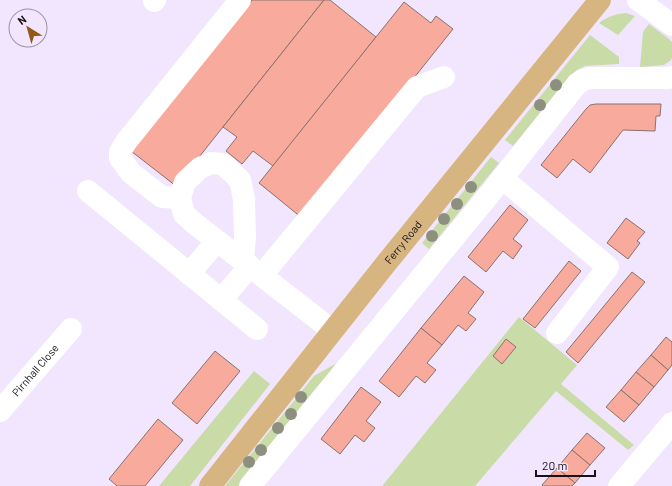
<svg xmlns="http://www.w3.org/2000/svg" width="672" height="486" font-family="Barlow,sans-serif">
<rect width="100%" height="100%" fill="#f1e6fd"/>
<g fill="#c9dba7">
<path d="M626,13l9,3 -17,19 -19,-12c9,-7 17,-9 27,-10z"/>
<polygon points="649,24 669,39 672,42 672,58 671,60 664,65 640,67 643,32"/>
<polygon points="590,35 619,57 619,64 585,66 577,70 571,75 513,146 505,140"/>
<polygon points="491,157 499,163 429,249 422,243"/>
<polygon points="519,317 577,365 561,384 634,445 628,450 556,391 475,486 383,486 383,485"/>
<polygon points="335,364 331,372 239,486 225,486 314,376"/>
<polygon points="254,371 270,384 190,486 159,486"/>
</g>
<g fill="#f8ab9c" stroke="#8a716c">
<polygon points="252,0 324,0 176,186 131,151"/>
<polygon points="324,0 330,0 376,37 273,166 253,151 242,164 226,151 237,137 223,127"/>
<polygon points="404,2 431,23 436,16 453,29 302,218 259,183"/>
<polygon points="596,104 661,104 660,116 656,116 655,131 623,130 590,173 573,159 557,178 541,165 586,109 590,105"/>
<polygon points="510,205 528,220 513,239 522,246 513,259 503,251 486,272 468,257"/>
<polygon points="626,218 645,232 637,241 640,243 628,259 607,243"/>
<polygon points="569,261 581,271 535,328 523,319"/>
<polygon points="632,272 645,282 578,363 566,352"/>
<polygon points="464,276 484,292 468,313 476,319 466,331 458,325 442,345 421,328"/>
<polygon points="421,328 442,345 427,363 436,370 425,383 416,376 399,397 379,381"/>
<polygon points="666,337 672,342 672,365 668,370 651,355"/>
<polygon points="506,339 516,347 502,364 493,356"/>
<polygon points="215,351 240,371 197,424 172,403"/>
<polygon points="651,355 668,370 654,387 636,372"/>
<polygon points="636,372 654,387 639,405 621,390"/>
<polygon points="361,387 381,402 366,421 375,428 364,442 355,435 340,454 321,439"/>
<polygon points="621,390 639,405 624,422 606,407"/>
<polygon points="158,419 183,440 145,486 117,486 109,479"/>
<polygon points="587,433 605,448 590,465 572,450"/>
<polygon points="572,450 590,465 575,483 557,468"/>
<polygon points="557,468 575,483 572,486 543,486 542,485"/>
</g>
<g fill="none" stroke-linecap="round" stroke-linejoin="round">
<g stroke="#fff" stroke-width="22">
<polyline points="638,0 672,25"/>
<polyline points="154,1 155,0"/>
<polyline points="502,178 608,267 557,333"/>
<polyline points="88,191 257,329"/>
<polyline points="180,198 162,197 131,173 120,158 120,152 126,142 240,0"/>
<polyline points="243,261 245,237 244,199 240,180 223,164 211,163 200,168 185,182 180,198 184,214 194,223 333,331"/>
<polyline points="189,274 217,241"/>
<polyline points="262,275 417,87 444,77"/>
<polyline points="221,300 250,266"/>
<path id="s1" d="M0,411l71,-82"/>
<polyline points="250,486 489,195 577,84 583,80 590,78 668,78 672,77"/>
<polyline points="619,486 672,423"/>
</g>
<path stroke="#d6b580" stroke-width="22" id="s2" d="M210,486l174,-220 216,-266"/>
</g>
<g fill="#8d907f">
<circle cx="556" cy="85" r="6"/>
<circle cx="540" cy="105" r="6"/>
<circle cx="471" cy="187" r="6"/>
<circle cx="457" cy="204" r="6"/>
<circle cx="444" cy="219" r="6"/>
<circle cx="432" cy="236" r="6"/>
<circle cx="301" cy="397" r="6"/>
<circle cx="291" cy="414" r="6"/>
<circle cx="278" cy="428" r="6"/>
<circle cx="261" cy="450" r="6"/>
<circle cx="249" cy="462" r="6"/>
</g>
<g text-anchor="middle" stroke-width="3" stroke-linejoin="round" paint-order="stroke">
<g font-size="11" fill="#17131a" stroke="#f1e6fd">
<text dy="4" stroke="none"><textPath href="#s2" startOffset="311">Ferry Road</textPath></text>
<text dy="4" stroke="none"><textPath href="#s1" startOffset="54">Pirnhall Close</textPath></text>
</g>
</g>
<g transform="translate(28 28) rotate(323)"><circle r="19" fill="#f1e6fd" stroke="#9a92a2"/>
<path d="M0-3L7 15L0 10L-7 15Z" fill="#935916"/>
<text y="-6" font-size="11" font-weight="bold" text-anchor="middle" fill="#17131a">N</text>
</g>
<path d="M536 470v6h59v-6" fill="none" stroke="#17131a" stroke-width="2"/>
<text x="542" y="470" font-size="12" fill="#17131a" stroke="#f1e6fd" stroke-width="3" paint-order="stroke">20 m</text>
</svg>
